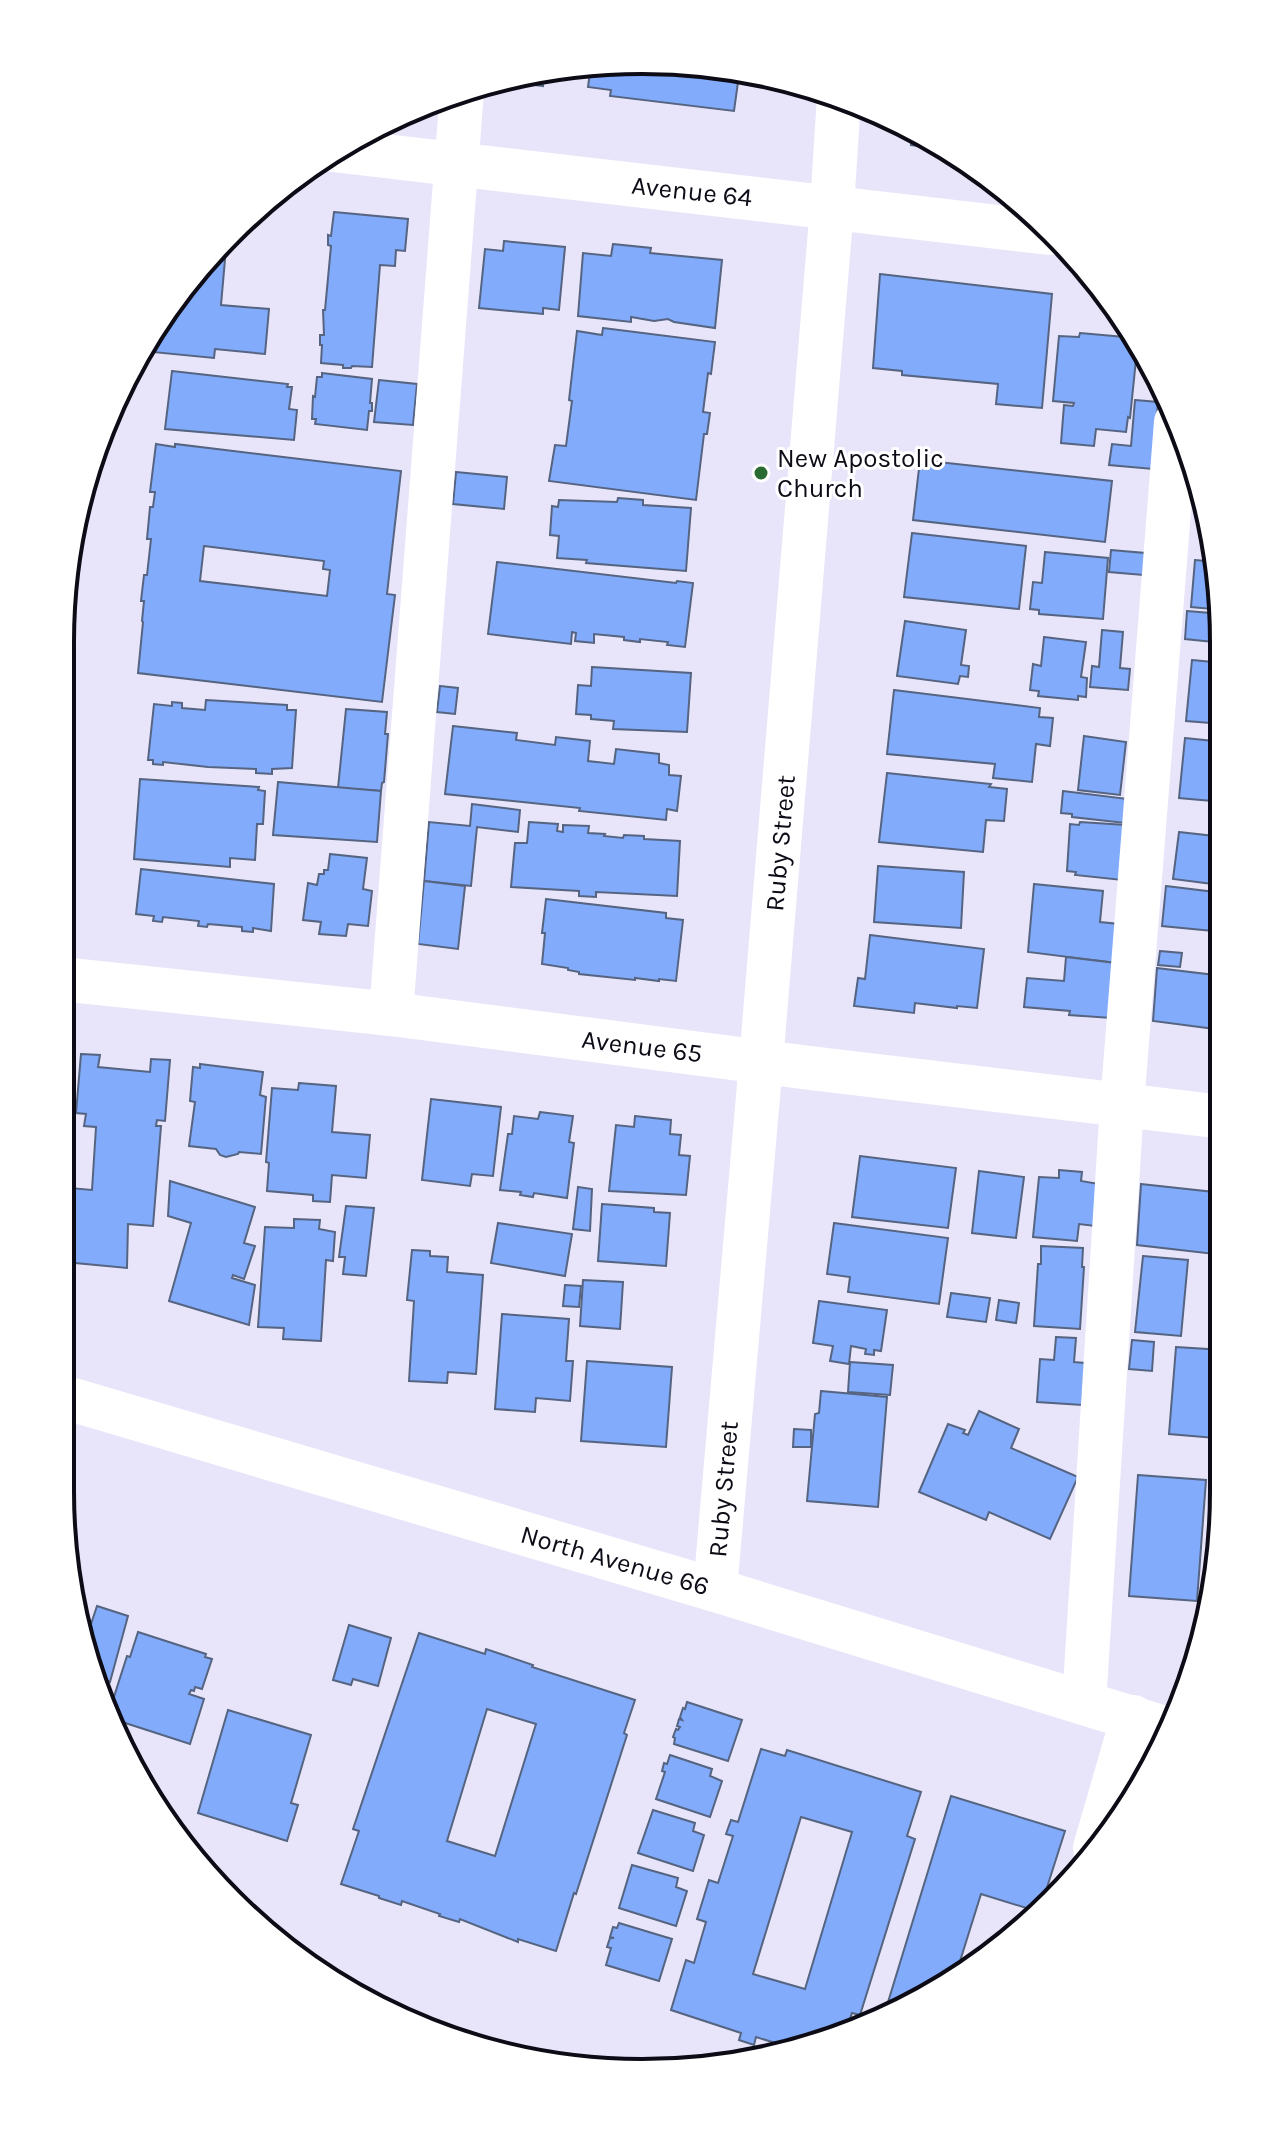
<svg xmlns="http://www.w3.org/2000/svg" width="1284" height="2133" font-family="Karla,sans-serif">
<rect width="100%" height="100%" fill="#e8e5fb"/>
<g fill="#82abfb" stroke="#556481" stroke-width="2" fill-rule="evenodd">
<polygon points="642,60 727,68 726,73 739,75 734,111 610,96 611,90 588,87 591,65"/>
<polygon points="545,70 543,86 500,80 529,71"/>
<polygon points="913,130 947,149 911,145"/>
<polygon points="334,212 408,219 405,251 396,250 395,266 380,265 372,367 352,366 351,368 343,368 343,365 321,363 322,345 320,345 320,335 324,335 323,310 325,310 331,246 328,245 328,235 331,236"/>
<polygon points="228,233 230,234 229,248 226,248 221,305 269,309 265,354 215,349 214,358 142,351 158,318"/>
<polygon points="504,241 565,247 559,310 543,308 543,314 479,308 485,249 503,251"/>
<polygon points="613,244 651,248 650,253 722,260 715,328 674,322 668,319 654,321 631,317 631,322 578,316 583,253 611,256"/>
<polygon points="880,274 1052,294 1042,408 996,404 998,384 902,375 902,371 873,368"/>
<polygon points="603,328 715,342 711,374 708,373 703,412 710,413 707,434 704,434 696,500 549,481 555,445 566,446 572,401 569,400 577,331 602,335"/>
<polygon points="1080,333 1136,338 1138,340 1130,418 1128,417 1126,432 1096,429 1094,446 1061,443 1064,405 1073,406 1074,403 1053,401 1059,336 1079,337"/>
<polygon points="172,371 288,384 287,387 292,387 289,409 297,410 294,440 165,429"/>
<polygon points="322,373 372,379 370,403 372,403 372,411 369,411 367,430 315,424 316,419 312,419 313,396 315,397 317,377 322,377"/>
<polygon points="379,380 417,384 413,425 374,422"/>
<polygon points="1135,400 1158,402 1153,469 1109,465 1112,444 1131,446"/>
<path d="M156,444l19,3v-3l226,27 -14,123 8,1 -13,107 -244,-29 5,-51 -1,-1 2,-20h-3l3,-26h3l4,-36h-4l3,-32h3l2,-15h-5zM204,546l120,15 -1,8 7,1 -3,26 -127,-15z"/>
<polygon points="920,460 1112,481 1105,542 913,520"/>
<polygon points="456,472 507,477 504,509 453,504"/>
<polygon points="618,498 643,500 643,505 691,508 686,571 586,563 587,560 557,558 559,536 550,535 552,506 558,507 559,500 617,502"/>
<polygon points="912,533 1026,546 1019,609 904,597"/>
<polygon points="1111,550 1145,553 1143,575 1109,572"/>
<polygon points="1045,552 1108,558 1103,619 1039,614 1039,610 1030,609 1033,582 1042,583"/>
<polygon points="1195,560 1216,562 1223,610 1191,607"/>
<polygon points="497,562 676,583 677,581 693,583 685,647 667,645 668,642 640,639 640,642 624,640 624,637 594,634 594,643 575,641 576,633 572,632 571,644 488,634"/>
<polygon points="1187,611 1223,614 1223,643 1185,639"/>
<polygon points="905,621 966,630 961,665 969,666 968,677 960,676 958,684 897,676"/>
<polygon points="1102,630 1123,632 1120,668 1130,669 1128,690 1090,687 1092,666 1099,667"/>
<polygon points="1044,637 1086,642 1081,677 1087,678 1086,697 1078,696 1078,700 1038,696 1039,691 1030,690 1033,664 1041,666"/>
<polygon points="1192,660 1223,663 1223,724 1186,721"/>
<polygon points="592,667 691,673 687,732 613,729 614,721 591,719 591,715 576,714 578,685 591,686"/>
<polygon points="440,686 458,688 455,714 437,712"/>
<polygon points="894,690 1040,708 1039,717 1053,718 1050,746 1036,744 1032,782 993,778 995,764 887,754"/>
<polygon points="206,700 287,705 287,710 296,710 292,768 272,769 272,774 256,773 256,769 208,767 163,762 163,765 153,764 153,760 148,760 154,704 172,706 172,702 182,703 182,708 205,710"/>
<polygon points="346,709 387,712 385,734 388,734 384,782 382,783 381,791 338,788"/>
<polygon points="453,726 517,733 516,740 555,745 556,737 590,741 588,761 614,764 616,749 659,754 659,763 669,765 669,775 681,776 677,811 667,809 666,820 579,811 580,808 445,794"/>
<polygon points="1084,736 1126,742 1120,795 1078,790"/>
<polygon points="1185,738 1223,742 1223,802 1179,798"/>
<polygon points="887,773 991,784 989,787 1007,789 1004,821 986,820 983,852 879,842"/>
<polygon points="140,779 259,787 258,790 265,791 263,824 257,824 255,860 230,858 230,867 134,859"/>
<polygon points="278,782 381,791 377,842 273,835"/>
<polygon points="1063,791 1128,799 1125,823 1072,817 1072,814 1061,813"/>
<polygon points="472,804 520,810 518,832 477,827 471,886 424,881 429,822 470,826"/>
<polygon points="529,822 558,824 557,831 563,832 563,825 589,826 588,833 605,834 604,836 623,838 624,835 644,836 644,839 680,841 677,896 596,892 596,897 579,896 579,891 511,887 515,843 527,843"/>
<polygon points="1080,822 1126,825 1122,880 1075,875 1076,872 1067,871 1070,824 1079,825"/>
<polygon points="1179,832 1223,837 1221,885 1173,879"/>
<polygon points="330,854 367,858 363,889 372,891 368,926 348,924 346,936 319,934 321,922 303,920 308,883 317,885 319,874 324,874 324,870 328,870"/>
<polygon points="878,866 964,872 961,928 874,922"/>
<polygon points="141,869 274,884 271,931 253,928 253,932 242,931 242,927 208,924 207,927 198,926 199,921 163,917 162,922 153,921 154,916 136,914"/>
<polygon points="424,881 465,886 458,949 418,944"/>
<polygon points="1034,884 1103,891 1100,922 1119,924 1116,963 1028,952"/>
<polygon points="1166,886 1223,893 1223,932 1162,926"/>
<polygon points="546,899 666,913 666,918 683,920 676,981 659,979 659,981 635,978 635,980 579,974 579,972 568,970 568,968 542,964 545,933 542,933"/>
<polygon points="870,935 984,949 977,1008 957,1006 957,1008 915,1003 914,1013 854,1006 858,978 865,979"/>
<polygon points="1160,951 1182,953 1180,967 1158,965"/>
<polygon points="1066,957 1116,963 1111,1018 1069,1015 1070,1011 1024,1007 1027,978 1064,981"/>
<polygon points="1157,968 1223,976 1223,1030 1153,1021"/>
<polygon points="81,1054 100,1055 98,1067 150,1072 151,1059 170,1060 165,1121 157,1120 156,1126 161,1126 153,1226 128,1224 127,1268 65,1262 70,1188 92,1190 96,1127 84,1126 86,1114 76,1113"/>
<polygon points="200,1064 263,1072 260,1095 266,1097 261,1154 239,1152 238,1154 226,1157 220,1155 216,1149 189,1146 195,1102 190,1101 193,1067 200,1068"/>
<polygon points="299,1083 336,1086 332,1132 370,1135 366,1178 332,1175 330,1202 313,1201 313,1195 267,1191 269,1163 266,1162 272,1088 298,1090"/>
<polygon points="431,1099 501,1107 493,1176 472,1174 470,1186 422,1180"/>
<polygon points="540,1112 573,1116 569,1142 574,1143 567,1198 534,1193 533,1197 520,1195 521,1192 500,1190 508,1134 512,1134 514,1116 538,1119"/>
<polygon points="635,1116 671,1120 670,1134 681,1135 679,1155 690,1156 686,1195 609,1191 616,1125 634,1127"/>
<polygon points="860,1156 956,1168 948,1228 852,1217"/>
<polygon points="1059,1170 1082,1172 1081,1181 1099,1184 1095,1226 1079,1224 1077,1241 1033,1237 1039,1177 1059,1178"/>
<polygon points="979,1171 1024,1177 1016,1238 972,1233"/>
<polygon points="170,1181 255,1207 244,1243 255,1246 244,1279 233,1275 232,1278 255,1285 249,1325 169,1301 191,1223 168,1216"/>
<polygon points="1141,1184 1223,1193 1223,1255 1137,1245"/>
<polygon points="578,1187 592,1189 590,1231 573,1229"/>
<polygon points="602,1204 654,1208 654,1212 670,1213 666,1266 598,1261"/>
<polygon points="346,1206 374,1208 366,1276 343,1274 345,1257 339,1257"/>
<polygon points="294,1219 320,1220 319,1229 335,1232 333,1261 326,1260 321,1341 283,1339 284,1328 258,1327 265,1227 294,1228"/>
<polygon points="498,1223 572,1234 565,1276 491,1263"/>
<polygon points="834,1223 948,1238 939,1304 848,1292 850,1277 827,1274"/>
<polygon points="1041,1246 1083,1248 1082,1267 1084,1267 1080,1329 1034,1326 1038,1264 1041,1264"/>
<polygon points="412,1250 430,1251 430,1256 448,1257 447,1272 483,1275 476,1374 448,1372 447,1383 409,1381 414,1301 407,1300"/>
<polygon points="1143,1256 1188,1260 1181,1336 1135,1332"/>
<polygon points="583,1280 623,1282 620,1329 580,1326"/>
<polygon points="565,1285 581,1286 579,1307 563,1306"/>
<polygon points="951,1293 990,1298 986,1322 947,1317"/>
<polygon points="999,1300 1019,1303 1016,1323 996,1320"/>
<polygon points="819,1301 887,1310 881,1351 874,1350 874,1355 865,1354 866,1349 851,1346 849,1364 830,1361 833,1346 813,1343"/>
<polygon points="502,1314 569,1319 566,1361 573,1361 570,1401 536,1398 535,1412 495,1409"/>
<polygon points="1056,1337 1076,1338 1074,1362 1085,1363 1082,1405 1037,1402 1040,1359 1054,1360"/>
<polygon points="1132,1340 1154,1342 1152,1371 1129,1369"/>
<polygon points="1176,1347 1223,1350 1215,1438 1169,1434"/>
<polygon points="587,1361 672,1367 666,1447 581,1441"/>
<polygon points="850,1362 893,1365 890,1395 848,1392"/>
<polygon points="821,1391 887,1397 878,1507 807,1501 815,1414 819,1413"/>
<polygon points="979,1411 1019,1429 1011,1448 1078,1477 1050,1539 989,1512 986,1520 919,1492 948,1424 965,1430 963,1433 968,1435"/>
<polygon points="794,1429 811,1430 811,1447 793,1447"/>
<polygon points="1138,1475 1206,1480 1197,1601 1129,1596"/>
<polygon points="97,1606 128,1616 110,1682 102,1679 98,1691 91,1678 83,1628 89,1630"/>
<polygon points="349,1625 391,1638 378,1686 353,1679 351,1685 333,1680"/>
<polygon points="138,1632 206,1654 205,1657 212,1659 202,1689 195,1687 194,1691 191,1690 189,1694 204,1699 190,1744 113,1719 117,1705 112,1703 127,1656 130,1657"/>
<path d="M419,1633l66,21 1,-5 47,16 -1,2 103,33 -11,33 3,2 -51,159 -2,-1 -18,58 -38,-12v3l-58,-23 -1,3 -20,-6 1,-2 -38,-13 -1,4 -22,-7v-2l-38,-12 18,-53 -6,-2zM487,1709l49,15 -41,132 -48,-15z"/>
<polygon points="687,1702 742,1720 728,1761 674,1744 675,1738 673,1737 676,1729 678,1730 680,1727 677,1726 679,1719 682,1720 680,1717 683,1708 685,1709"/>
<polygon points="228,1710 311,1735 291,1803 298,1805 287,1841 198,1813"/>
<path d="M761,1749l24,7 2,-6 134,42 -14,44 8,3 -55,176 -8,-2 -7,21 -15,8 -49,8 1,-5 -26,-8 -2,8 -15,-5 2,-7 -70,-23 15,-50 8,3 12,-41 -9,-3 12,-39 9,3 15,-47 -7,-2 5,-14 7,2zM801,1817l51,15 -47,157 -52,-15z"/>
<polygon points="670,1755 712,1769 710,1776 722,1781 710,1817 656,1799 665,1772 662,1771 664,1763 667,1764"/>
<polygon points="951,1796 1065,1831 1042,1903 1036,1911 981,1894 956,1974 885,2012"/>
<polygon points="653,1810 695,1823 693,1831 704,1835 693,1871 638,1853"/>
<polygon points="632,1865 678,1878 676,1887 687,1891 676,1926 619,1908"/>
<polygon points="619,1923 672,1939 659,1981 606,1965 611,1948 607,1947 610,1938 614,1938 610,1937 613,1927 617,1928"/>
</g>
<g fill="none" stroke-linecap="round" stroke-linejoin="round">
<g stroke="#fff" stroke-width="44">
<polyline points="333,150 1050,233"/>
<polyline points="61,979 391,1014 810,1068 1223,1117"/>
<polyline points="391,1014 462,91"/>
<polyline points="60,1396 715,1590 1168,1729"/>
<polyline points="715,1590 761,1062 832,207 839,97"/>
<polyline points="1084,1703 1122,1105 1176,422"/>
<polyline points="1095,1848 1133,1717"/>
</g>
</g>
<circle fill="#296a33" stroke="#fff" stroke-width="3" cx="761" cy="473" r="8"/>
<g text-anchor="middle" stroke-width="6" stroke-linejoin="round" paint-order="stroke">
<g font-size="26" fill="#0d0b16" stroke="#fff">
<text transform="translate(692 191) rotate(6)" y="9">Avenue 64</text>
<text transform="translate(780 843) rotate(-85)" y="9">Ruby Street</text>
<text transform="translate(642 1046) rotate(7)" y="9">Avenue 65</text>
<text transform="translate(723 1489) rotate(-85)" y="9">Ruby Street</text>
<text transform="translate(615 1560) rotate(16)" y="9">North Avenue 66</text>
</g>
<g font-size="26" fill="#0d0b16" stroke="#fff" text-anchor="start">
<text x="777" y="467">New Apostolic<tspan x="777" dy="30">Church</tspan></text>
</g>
</g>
<path d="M0 0H1284V2133H0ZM642 74H642A568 568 0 0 1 1210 642V1491A568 568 0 0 1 642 2059H642A568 568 0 0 1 74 1491V642A568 568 0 0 1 642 74Z" fill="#fff" fill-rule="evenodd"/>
<path fill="none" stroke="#0d0b16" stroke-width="4" d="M642 74H642A568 568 0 0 1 1210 642V1491A568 568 0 0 1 642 2059H642A568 568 0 0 1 74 1491V642A568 568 0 0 1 642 74Z"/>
</svg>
